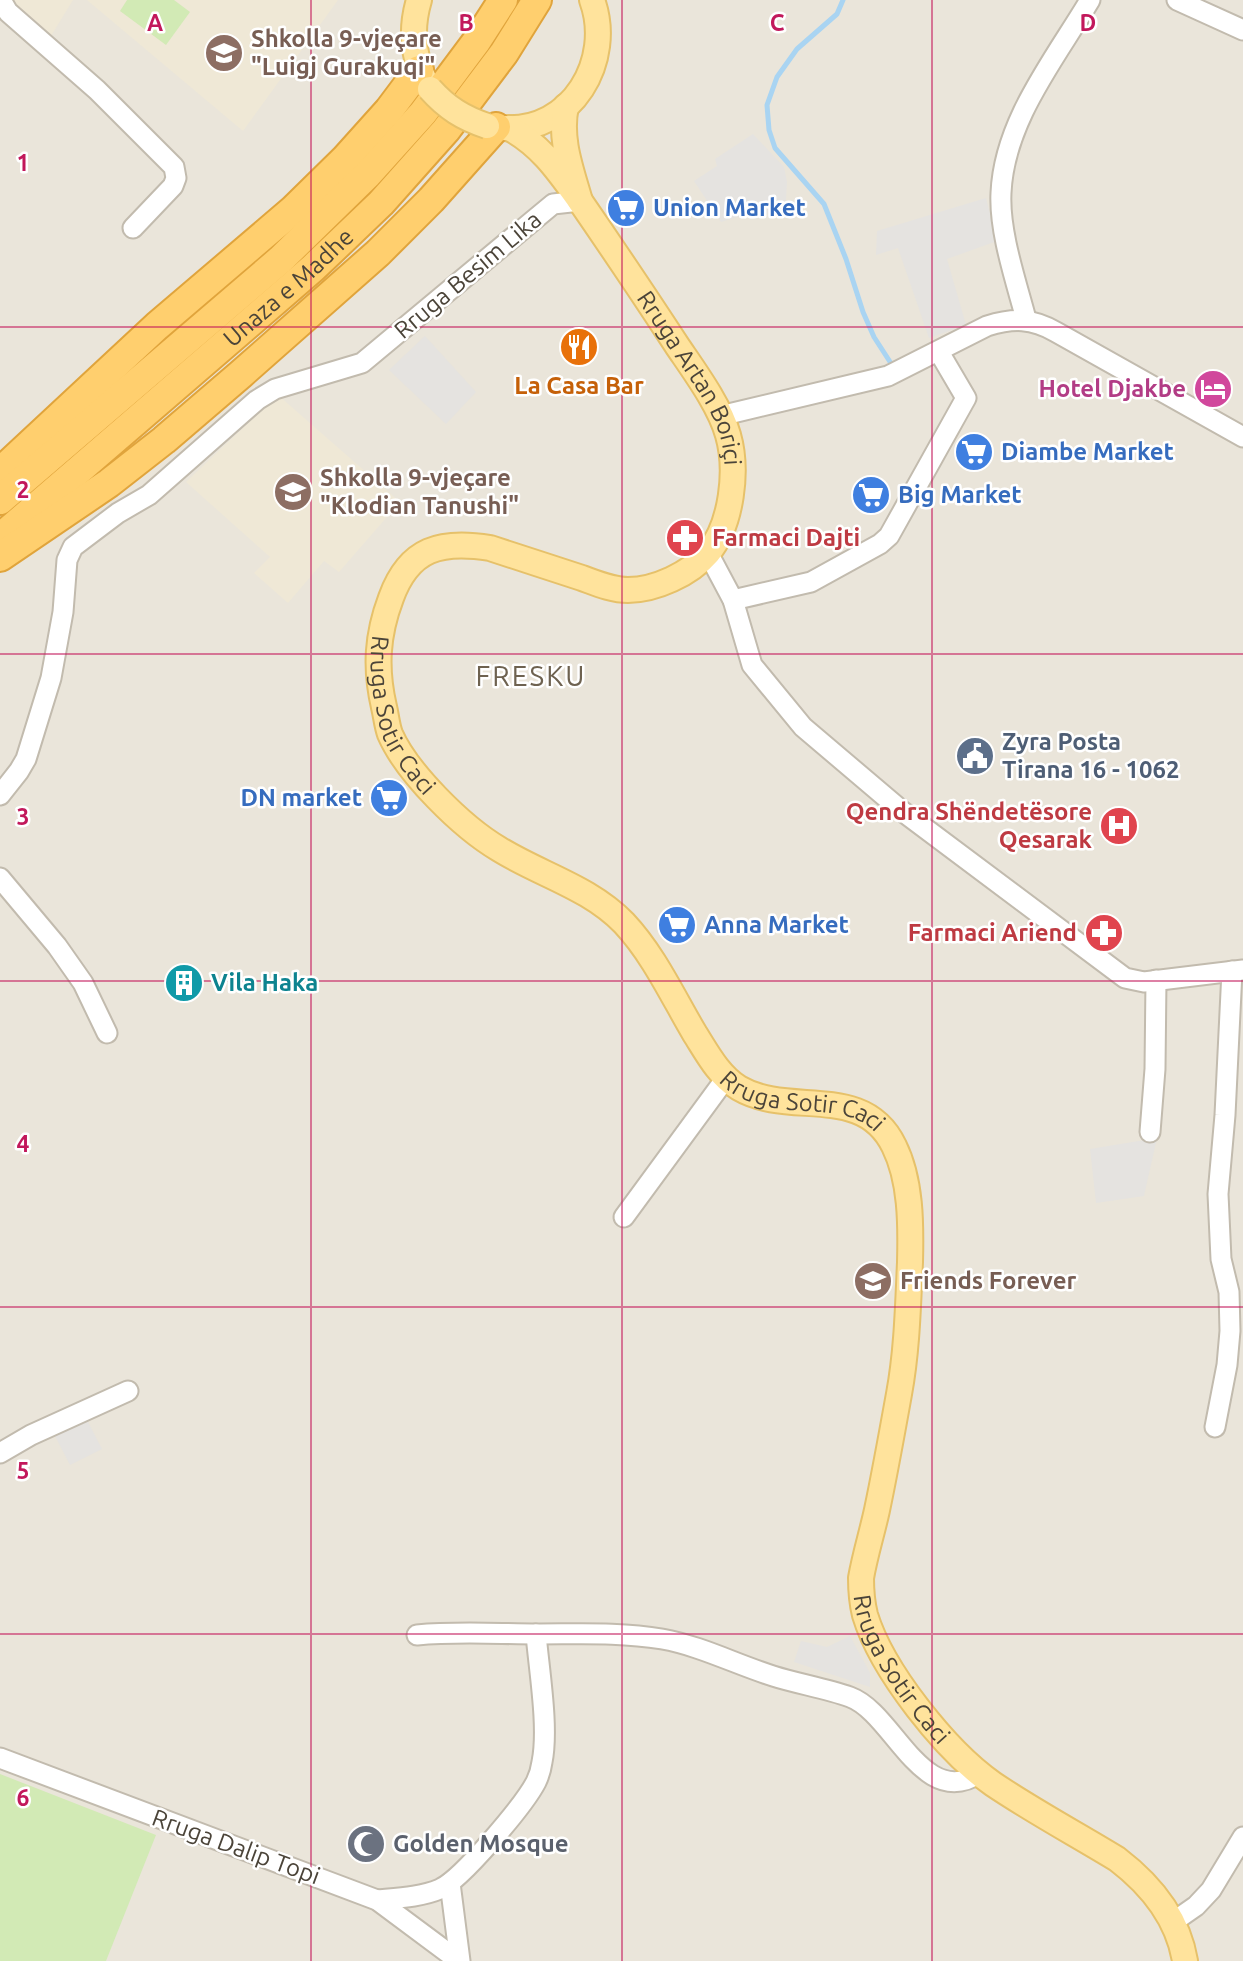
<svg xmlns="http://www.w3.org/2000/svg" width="1243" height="1961" font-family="Ubuntu,sans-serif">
<rect width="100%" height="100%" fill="#f6f3ec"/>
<rect fill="#eae5da" x="0" y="0" width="1243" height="1961"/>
<g fill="#efe8d6">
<polygon points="5,0 73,0 51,36 31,25"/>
<polygon points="87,0 338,0 243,131"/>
<polygon points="278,395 400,502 339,572 324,561 288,603 254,573 270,557 186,482"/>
</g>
<g fill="#d2eab5">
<polygon points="127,0 174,0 190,12 166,45 120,11"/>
<polygon points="0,1774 156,1835 106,1961 0,1961"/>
</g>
<g fill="#e5e3e0">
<polygon points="753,134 784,167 787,182 785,217 750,213 721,222 694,181 717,166 715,159"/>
<polygon points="986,198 997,241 947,259 966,325 929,338 898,248 876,255 877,231"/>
<polygon points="425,336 476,392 446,424 389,370"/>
<polygon points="1157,1138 1144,1196 1096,1203 1090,1149"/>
<polygon points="87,1420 102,1449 70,1465 55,1436"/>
<polygon points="850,1636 870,1673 870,1687 794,1662 801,1641 827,1647"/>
</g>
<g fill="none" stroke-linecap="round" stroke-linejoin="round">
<polyline stroke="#a9d4f2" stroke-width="5" points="843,0 837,14 797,49 777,77 767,105 769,130 775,148 824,204 846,259 863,312 874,337 894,368"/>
<defs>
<g id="minor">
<polyline points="1,0 8,12 97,90 174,167 176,178 173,186 133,228"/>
<polyline points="1177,0 1243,30"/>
<path d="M1026,319c-10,-38 -27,-87 -25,-126 3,-72 54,-134 89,-193"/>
<path d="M720,416l168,-40 99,-50c26,-8 45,-8 69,6l187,105"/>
<polyline points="708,553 733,600 752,665 803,727 902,811 1125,978 1144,982 1243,970"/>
<polyline points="733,600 811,582 880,544 889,536 966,398 939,352"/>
<polyline points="0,795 19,771 26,759 51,678 63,612 67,560 73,547 118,513 149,495 257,400 275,389 362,363 553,204 580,201"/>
<polyline points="0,878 57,946 83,983 107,1033"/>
<polyline points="1150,1132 1155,1069 1156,980"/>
<polyline points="624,1217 726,1078"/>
<polyline points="1215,1427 1227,1365 1230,1331 1229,1292 1221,1259 1218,1194 1225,1115 1232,971"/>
<polyline points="0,1453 31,1435 128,1391"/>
<path d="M417,1635c41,-4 81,-1 122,-1 41,0 82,-2 123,5 39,7 73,25 111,37 25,8 52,12 77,21 44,16 72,114 130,76"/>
<polyline points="0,1758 377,1900 459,1961"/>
<polyline points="450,1883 460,1961"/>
<path d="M377,1900c21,-2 44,-3 63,-11 22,-10 84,-84 96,-107 3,-6 5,-13 6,-20 7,-34 -3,-92 -6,-128"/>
<polyline points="1173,1922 1196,1906 1211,1890 1243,1837"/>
</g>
<g id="major">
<path d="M419,0c-9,30 -6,59 9,87"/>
<path d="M503,128c69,5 111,-68 89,-128"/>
<path d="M509,128c32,17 50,44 71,73 -9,-32 -21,-62 -14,-95"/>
<path id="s1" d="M580,201c33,48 66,97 98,146 17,25 42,59 50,88 10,35 4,89 -20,118 -18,21 -53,37 -80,37 -16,0 -32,-7 -46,-12 -31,-10 -61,-20 -92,-30 -49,-8 -81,0 -99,50 -14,37 -16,70 -7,109 2,8 3,19 6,27 17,39 72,93 109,115 42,26 90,38 125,74 30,32 49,74 71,111 12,19 24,42 44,54 51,30 124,-6 155,58 17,34 17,78 16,116 -2,44 -3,89 -11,132 -7,39 -14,78 -22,116 -5,23 -12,45 -16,68 0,13 1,25 4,37 17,56 81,136 128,169 40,27 83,50 124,75 34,26 61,59 68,102"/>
</g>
<g id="highway">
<polyline points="0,472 157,326 293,210 345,159 389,110 419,70"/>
<polyline points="0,500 280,260 368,174 423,113 476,42 503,0"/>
<path id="s2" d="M0,538l313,-270 68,-65 65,-73 58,-77 33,-53"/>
<polyline points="0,557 109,483 164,440 241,374 378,253 431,200 496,127"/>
</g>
</defs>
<use href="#minor" stroke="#c2bbae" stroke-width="23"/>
<use href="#major" stroke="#e6c16a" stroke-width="28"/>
<use href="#highway" stroke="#e0a43c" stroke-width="32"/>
<use href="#minor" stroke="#fff" stroke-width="19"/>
<use href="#major" stroke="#ffe39c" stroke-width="24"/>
<use href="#highway" stroke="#ffcf6e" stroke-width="28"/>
<defs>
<path id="major-bridge" d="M430,89c17,19 33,29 57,37"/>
</defs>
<use href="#major-bridge" stroke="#e6c16a" stroke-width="28" stroke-linecap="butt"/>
<use href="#major-bridge" stroke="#ffe39c" stroke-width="24"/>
</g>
<path fill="none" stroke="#c2185b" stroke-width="2" stroke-opacity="0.55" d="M311,0v1961M622,0v1961M932,0v1961M0,327h1243M0,654h1243M0,981h1243M0,1307h1243M0,1634h1243"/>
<defs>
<symbol id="school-disc" viewBox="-11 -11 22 22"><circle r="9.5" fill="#8d6e63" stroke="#fff"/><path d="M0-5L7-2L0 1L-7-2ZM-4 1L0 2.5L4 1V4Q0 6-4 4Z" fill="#fff"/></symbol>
<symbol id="supermarket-disc" viewBox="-11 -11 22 22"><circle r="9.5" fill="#3f7fe0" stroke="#fff"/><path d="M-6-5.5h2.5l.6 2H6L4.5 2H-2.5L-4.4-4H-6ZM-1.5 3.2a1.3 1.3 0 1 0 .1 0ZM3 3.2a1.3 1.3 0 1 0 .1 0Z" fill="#fff"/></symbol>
<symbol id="restaurant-disc" viewBox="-11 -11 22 22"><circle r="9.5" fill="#e8710a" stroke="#fff"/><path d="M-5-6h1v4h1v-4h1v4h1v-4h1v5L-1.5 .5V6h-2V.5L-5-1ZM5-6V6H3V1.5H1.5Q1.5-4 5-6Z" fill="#fff"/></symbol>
<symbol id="hotel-disc" viewBox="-11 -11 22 22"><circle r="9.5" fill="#d1479c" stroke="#fff"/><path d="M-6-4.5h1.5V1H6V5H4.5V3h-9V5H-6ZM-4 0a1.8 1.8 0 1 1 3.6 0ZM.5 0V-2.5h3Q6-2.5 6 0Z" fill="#fff"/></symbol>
<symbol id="pharmacy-disc" viewBox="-11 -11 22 22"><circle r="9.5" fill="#e0444e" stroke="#fff"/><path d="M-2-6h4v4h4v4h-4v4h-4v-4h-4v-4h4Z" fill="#fff"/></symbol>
<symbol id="civic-disc" viewBox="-11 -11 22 22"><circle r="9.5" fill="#5c6f8a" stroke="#fff"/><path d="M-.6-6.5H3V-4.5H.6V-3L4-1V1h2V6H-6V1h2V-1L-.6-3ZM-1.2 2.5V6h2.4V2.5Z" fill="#fff"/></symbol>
<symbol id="hospital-disc" viewBox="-11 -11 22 22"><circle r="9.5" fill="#e0444e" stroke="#fff"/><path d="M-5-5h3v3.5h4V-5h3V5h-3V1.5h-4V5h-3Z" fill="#fff"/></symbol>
<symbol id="building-disc" viewBox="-11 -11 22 22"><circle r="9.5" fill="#0f9aa8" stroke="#fff"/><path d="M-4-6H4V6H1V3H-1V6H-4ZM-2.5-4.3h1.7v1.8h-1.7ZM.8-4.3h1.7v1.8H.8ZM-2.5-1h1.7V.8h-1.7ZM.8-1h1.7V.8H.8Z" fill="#fff"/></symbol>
<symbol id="mosque-disc" viewBox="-11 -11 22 22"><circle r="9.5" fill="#6b7280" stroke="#fff"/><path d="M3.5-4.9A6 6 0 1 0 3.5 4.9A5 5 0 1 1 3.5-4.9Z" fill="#fff"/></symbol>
</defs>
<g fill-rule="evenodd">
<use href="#school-disc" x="202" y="31" width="44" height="44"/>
<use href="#supermarket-disc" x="604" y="186" width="44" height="44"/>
<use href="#restaurant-disc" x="557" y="325" width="44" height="44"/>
<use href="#hotel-disc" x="1191" y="367" width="44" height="44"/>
<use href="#supermarket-disc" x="952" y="430" width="44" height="44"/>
<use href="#school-disc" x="271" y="470" width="44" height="44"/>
<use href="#supermarket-disc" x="849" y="473" width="44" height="44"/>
<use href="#pharmacy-disc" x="663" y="516" width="44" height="44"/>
<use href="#civic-disc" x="953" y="734" width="44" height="44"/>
<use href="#supermarket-disc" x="367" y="776" width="44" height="44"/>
<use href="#hospital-disc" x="1097" y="804" width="44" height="44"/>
<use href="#supermarket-disc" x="655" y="903" width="44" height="44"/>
<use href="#pharmacy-disc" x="1082" y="911" width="44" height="44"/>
<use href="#building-disc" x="162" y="961" width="44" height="44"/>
<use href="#school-disc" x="851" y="1259" width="44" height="44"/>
<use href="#mosque-disc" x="344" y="1822" width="44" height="44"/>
</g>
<g text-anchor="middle" stroke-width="5" stroke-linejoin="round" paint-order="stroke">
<g font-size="24" font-weight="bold" fill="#785e54" stroke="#fff" text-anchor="start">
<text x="251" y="47">Shkolla 9-vjeçare<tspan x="251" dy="28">"Luigj Gurakuqi"</tspan></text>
<text x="320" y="486">Shkolla 9-vjeçare<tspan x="320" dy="28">"Klodian Tanushi"</tspan></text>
<text x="900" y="1289">Friends Forever</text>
</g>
<g font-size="24" font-weight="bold" fill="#366cbe" stroke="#fff" text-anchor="start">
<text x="653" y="216">Union Market</text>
<text x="1001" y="460">Diambe Market</text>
<text x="898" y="503">Big Market</text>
<text x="362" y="806" text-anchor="end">DN market</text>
<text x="704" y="933">Anna Market</text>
</g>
<g font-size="24" fill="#4b4439" stroke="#fff">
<text transform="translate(468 275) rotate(-40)" y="8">Rruga Besim Lika</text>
<text dy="8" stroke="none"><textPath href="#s2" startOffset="382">Unaza e Madhe</textPath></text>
<text dy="8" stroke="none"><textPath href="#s1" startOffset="210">Rruga Artan Boriçi</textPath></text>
<text dy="8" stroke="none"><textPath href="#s1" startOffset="884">Rruga Sotir Caci</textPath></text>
<text dy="8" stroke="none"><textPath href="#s1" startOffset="1472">Rruga Sotir Caci</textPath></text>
<text dy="8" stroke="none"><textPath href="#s1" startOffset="2121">Rruga Sotir Caci</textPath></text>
<text transform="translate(236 1847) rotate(20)" y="8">Rruga Dalip Topi</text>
</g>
<g font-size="24" font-weight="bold" fill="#c56008" stroke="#fff">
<text x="579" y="394">La Casa Bar</text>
</g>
<g font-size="24" font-weight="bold" fill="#b23c85" stroke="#fff" text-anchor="end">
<text x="1186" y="397">Hotel Djakbe</text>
</g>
<g font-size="24" font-weight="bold" fill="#be3a42" stroke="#fff" text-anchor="end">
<text x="712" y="546" text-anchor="start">Farmaci Dajti</text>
<text x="1092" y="820">Qendra Shëndetësore<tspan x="1092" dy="28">Qesarak</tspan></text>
<text x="1077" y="941">Farmaci Ariend</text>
</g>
<g font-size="24" font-weight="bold" fill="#4e5e75" stroke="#fff" text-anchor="start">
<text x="1002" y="750">Zyra Posta<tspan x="1002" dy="28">Tirana 16 - 1062</tspan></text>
</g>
<g font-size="24" font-weight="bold" fill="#0d838f" stroke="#fff" text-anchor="start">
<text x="211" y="991">Vila Haka</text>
</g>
<g font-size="24" font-weight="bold" fill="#5b616d" stroke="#fff" text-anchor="start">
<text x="393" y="1852">Golden Mosque</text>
</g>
<g font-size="28" letter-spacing="2" fill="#6e6250" stroke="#fff">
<text x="531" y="686">FRESKU</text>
</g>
</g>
<g font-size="23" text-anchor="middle" font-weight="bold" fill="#c2185b" stroke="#fff" stroke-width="5" stroke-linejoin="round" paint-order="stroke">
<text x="155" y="31">A</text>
<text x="466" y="31">B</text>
<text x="777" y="31">C</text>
<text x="1088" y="31">D</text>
<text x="23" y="171">1</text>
<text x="23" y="498">2</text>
<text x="23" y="825">3</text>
<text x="23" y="1152">4</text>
<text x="23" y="1479">5</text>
<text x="23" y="1806">6</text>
</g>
</svg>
